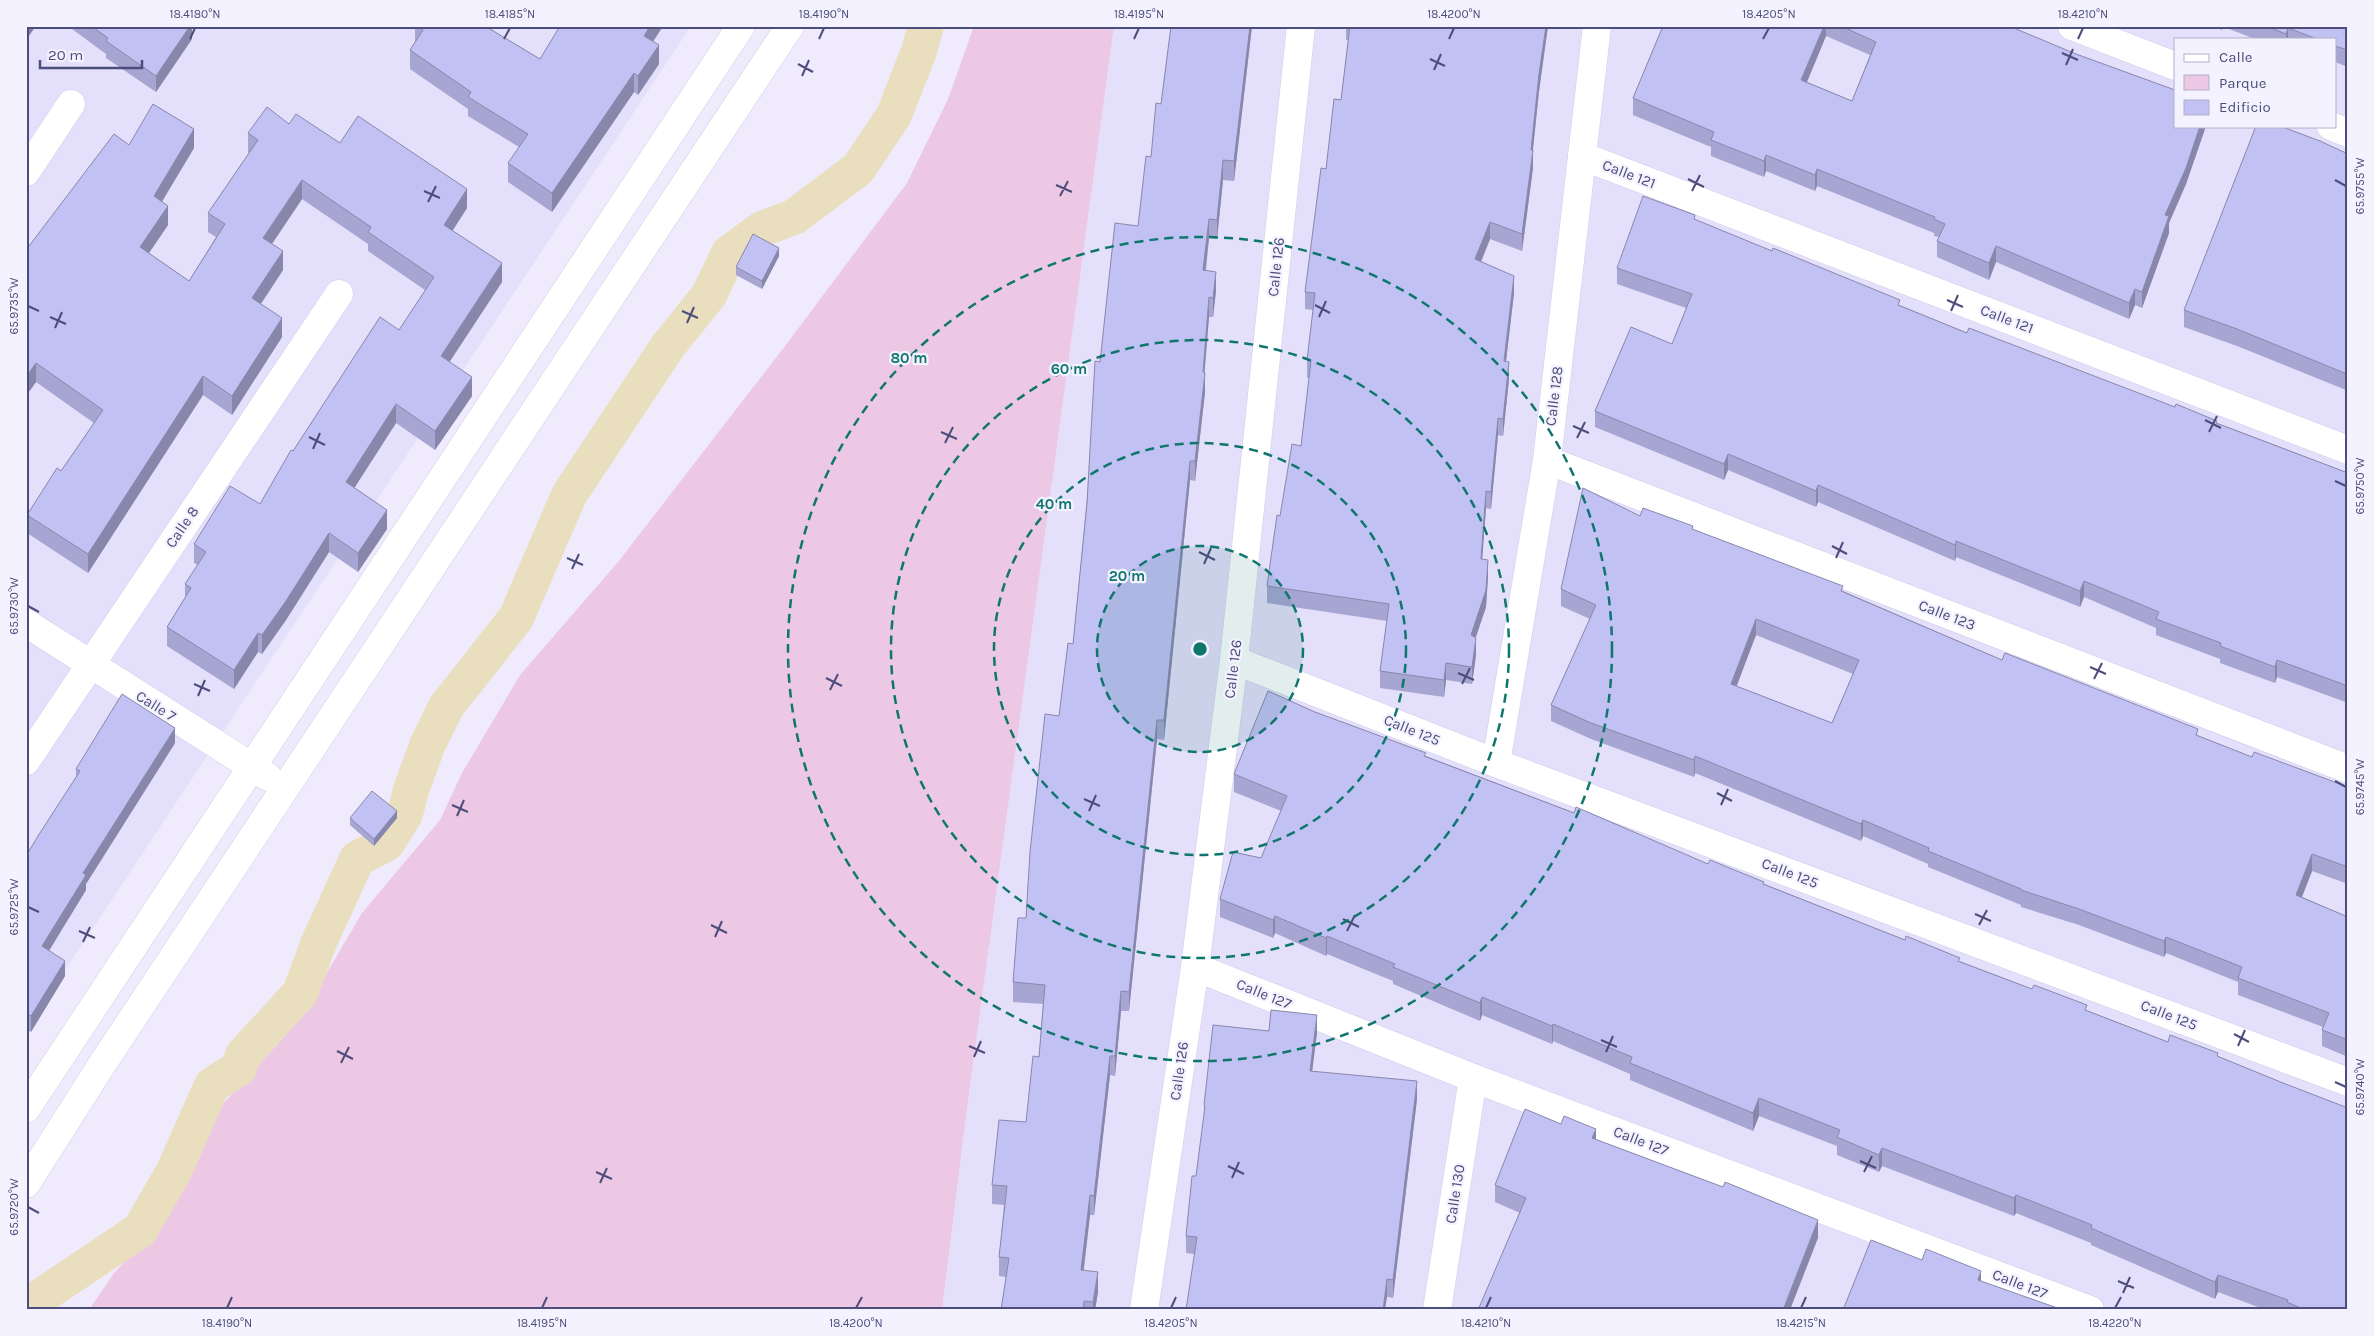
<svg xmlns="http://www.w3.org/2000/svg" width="2374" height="1336" font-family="Karla,sans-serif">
<rect width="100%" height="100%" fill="#efebfd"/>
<g fill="#e4dffa" fill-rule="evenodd">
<polygon points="26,26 691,26 26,1029"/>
<path d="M1114,26h1234v1284h-1406l23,-187zM2175,39h160v87h-160z"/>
</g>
<polygon fill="#ecc8e5" points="974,26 1114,26 965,1123 942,1310 89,1310 114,1273 159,1225 190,1173 222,1105 284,1037 318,988 362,913 440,820 462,773 520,675 618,562 782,350 907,183 948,99"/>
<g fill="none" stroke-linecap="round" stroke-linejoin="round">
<polyline stroke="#e9debe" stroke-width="36" points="33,1310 40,1297 140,1230 174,1171 212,1085 239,1068 243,1055 300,993 319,942 357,859 387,843 405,814 411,790 427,746 446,707 516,618 569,495 668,346 709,295 729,253 762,229 794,217 858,169 894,115 919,51 926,26"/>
<defs>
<g id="minor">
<polyline points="2072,26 2175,66"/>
<polyline points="2331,126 2348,133"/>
<polyline points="1582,156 2348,450"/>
<polyline points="26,172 71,104"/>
<polyline points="1547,460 2348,769"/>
<polyline points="26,623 268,777"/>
<polyline points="1234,660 1496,763 2348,1082"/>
<polyline points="26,761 339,294"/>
<polyline points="1496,763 1547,460 1597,26"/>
<polyline points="1195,967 1473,1078 2090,1310"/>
<polyline points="26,1109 741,26"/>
<polyline points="26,1184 101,1066 790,26"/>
<polyline points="1144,1310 1195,967 1234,660 1301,26"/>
<polyline points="1437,1310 1473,1078"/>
</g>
</defs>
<use href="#minor" stroke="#d0cdea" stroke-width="29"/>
<use href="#minor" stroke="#fff" stroke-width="28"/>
</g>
<g fill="#a7a6d2" fill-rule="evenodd">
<polygon points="68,26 192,26 192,39 156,92 106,58 106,54"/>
<polygon points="412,26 485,26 540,59 560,26 663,26 653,42 659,64 638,95 634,92 552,212 508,182 508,163 519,147 468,116 468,109 410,69 410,50 415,42 415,29"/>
<polygon points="1171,26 1252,26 1234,181 1223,180 1217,239 1209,238 1206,270 1216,291 1213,317 1209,317 1204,373 1205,392 1195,481 1190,480 1164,740 1157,739 1129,1011 1121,1011 1115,1076 1110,1075 1094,1215 1090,1215 1084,1270 1098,1292 1095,1310 1001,1310 1006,1277 999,1276 999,1257 1004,1205 992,1204 992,1185 1026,1122 1039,1057 1043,1004 1013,1002 1013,982 1026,918 1059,716 1073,644 1100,362 1138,226 1151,157 1161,104"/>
<polygon points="1346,26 1548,26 1539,91 1533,150 1533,168 1522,251 1490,239 1481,262 1514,293 1506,361 1509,379 1503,436 1498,435 1491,509 1486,508 1482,559 1488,577 1486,607 1475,638 1476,655 1472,684 1446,680 1444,697 1380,688 1380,671 1387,621 1267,603 1267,586 1280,516 1301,446 1309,378 1307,378 1307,360 1313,310 1305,309 1305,292 1326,169 1341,100 1348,40 1346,40"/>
<path d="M1663,26h346l166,100h31l-20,58 -17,39v10l-27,75 -7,-3 -6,14 -133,-57 -7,18 -52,-23v-16l2,-4 -5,-1v-3l-117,-47 -2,5 -49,-20 -2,6 -53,-21v-9l-78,-32v-17zM1826,36l44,19 -18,46 -45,-19z"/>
<polygon points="2211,26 2348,26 2348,67 2335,62 2335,39 2255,39 2224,27 2222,30"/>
<polygon points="289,124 340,143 467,208 452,231 502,282 449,362 472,396 435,450 396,423 354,488 387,529 358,572 329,552 286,620 262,654 258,652 234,689 167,646 167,627 185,598 185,584 198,565 194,563 194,544 260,504 293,451 399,330 425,290 368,251 368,244 302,199 272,244 283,270 261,304 282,337 232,415 203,395 88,573 27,533 27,515 61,471 94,423 36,382 26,396 26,250 129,145 194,148 162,201 168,225 149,253 189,281 216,237 208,232 208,213 249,153 248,152 248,133"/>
<polygon points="2348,154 2348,394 2346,393 2346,390 2237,346 2184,327 2184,310"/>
<polygon points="1695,220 1967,333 2217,423 2348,473 2348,703 2277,677 2275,683 2220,663 2220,659 2156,635 2156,628 2084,597 2080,607 1956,557 1955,561 1818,502 1816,507 1728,470 1724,480 1595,427 1595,411 1672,344 1686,308 1617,284 1617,268"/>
<polygon points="779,256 762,289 736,275 736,267"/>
<path d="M1640,516l53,13 150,62 159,69 250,97 96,30v97l-36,-13 -10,26 46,20v140l-26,-11v-16l1,-3 -85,-32v-13l-72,-29 -2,4 -85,-32 -58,-18v-2l-93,-38v-3l-65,-28 -2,5 -166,-68 -1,4 -103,-38 -40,-18v-16l39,-86 -29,-13v-17zM1756,635l97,39 -21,49 -96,-37z"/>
<polygon points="1315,712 1426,756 1708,864 1764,884 1905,940 2168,1042 2218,1057 2348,1310 2266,1310 2218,1292 2215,1299 2091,1245 2091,1243 2016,1213 2014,1216 1882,1166 1879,1172 1837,1155 1837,1146 1759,1116 1753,1131 1630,1080 1630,1074 1553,1041 1552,1044 1482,1015 1480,1021 1393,984 1393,981 1327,954 1326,956 1275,933 1273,938 1220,917 1220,899 1261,858 1281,811 1234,792 1234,774"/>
<polygon points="175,743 86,884 86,890 49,951 65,976 31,1032 26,1029 26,856 76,778 76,769"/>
<polygon points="350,818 397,818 374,846 350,825"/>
<polygon points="1317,1033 1312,1071 1417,1099 1393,1298 1195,1254 1186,1253 1186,1236 1196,1176 1204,1120 1204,1105"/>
<polygon points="1561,1124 1596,1139 1818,1238 1520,1213 1495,1202 1495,1185"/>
</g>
<g fill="#8887ab">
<polygon points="26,26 36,26 26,40"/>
<polygon points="190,26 192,26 192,39 156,92 156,76"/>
<polygon points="650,26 663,26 644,55 644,36"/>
<polygon points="1250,26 1252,26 1234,181 1234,161"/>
<polygon points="1546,26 1548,26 1539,91 1531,167 1531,150 1539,74"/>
<polygon points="1824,26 1826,26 1826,36 1801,96 1801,80"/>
<polygon points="2288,28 2288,39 2286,39 2286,34"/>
<polygon points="659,45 659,64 638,95 638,76"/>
<polygon points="634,73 634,92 552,212 552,193"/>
<polygon points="2200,126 2206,126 2186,184 2169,223 2169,233 2142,308 2142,292 2165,215"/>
<polygon points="194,129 194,148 154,215 154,196"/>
<polygon points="1533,150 1533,168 1522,251 1522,234"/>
<polygon points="1766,155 1766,171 1764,177 1764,161"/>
<polygon points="1223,160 1223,180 1217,239 1217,220"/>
<polygon points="1817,169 1817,186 1815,191 1815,175"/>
<polygon points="302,180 302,199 263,257 263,238"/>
<polygon points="467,189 467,208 444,244 444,225"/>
<polygon points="168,206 168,225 140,266 140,247"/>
<polygon points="1209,219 1209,238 1203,290 1203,270"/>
<polygon points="1490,222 1490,239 1475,276 1475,259"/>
<polygon points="1996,246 1996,262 1989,280 1989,263"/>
<polygon points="779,248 779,256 762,289 762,281"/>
<polygon points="283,251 283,270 252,317 252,298"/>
<polygon points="502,263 502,282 441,375 441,356"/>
<polygon points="1216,272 1216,291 1213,317 1213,298"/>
<polygon points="1514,276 1514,293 1504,378 1504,361"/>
<polygon points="2135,289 2135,305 2129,319 2129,303"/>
<polygon points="1209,297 1209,317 1203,392 1203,372"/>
<polygon points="282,318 282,337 232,415 232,396"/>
<polygon points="1509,362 1509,379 1503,436 1503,419"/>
<polygon points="36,363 36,382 26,396 26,377"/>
<polygon points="1205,373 1205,392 1195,481 1195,461"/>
<polygon points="203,376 203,395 88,573 88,554"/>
<polygon points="472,377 472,396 435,450 435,431"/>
<polygon points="396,404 396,423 346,501 346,482"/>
<polygon points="1498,418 1498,435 1491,509 1491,492"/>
<polygon points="1728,454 1728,470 1724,480 1724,464"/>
<polygon points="1190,461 1190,480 1164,740 1164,720"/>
<polygon points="1818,485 1818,502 1816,507 1816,491"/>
<polygon points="1486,491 1486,508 1481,576 1481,559"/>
<polygon points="387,510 387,529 358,572 358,553"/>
<polygon points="329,533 329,552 286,620 262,654 262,635"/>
<polygon points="1956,541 1956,557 1955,561 1955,545"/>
<polygon points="1488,560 1488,577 1486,607 1471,652 1471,635"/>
<polygon points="2084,581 2084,597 2080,607 2080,591"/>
<polygon points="1756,619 1756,635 1731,701 1731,684"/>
<polygon points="258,633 258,652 234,689 234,670"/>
<polygon points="1476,638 1476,655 1472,684 1472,667"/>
<polygon points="2277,660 2277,677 2275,683 2275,667"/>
<polygon points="1446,663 1446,680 1444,697 1444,680"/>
<polygon points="1157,720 1157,739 1129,1011 1129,992"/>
<polygon points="175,728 175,743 86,884 86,890 42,962 42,946 83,873"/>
<polygon points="1695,756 1695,773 1694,777 1694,760"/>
<polygon points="397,811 397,818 374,846 374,839"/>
<polygon points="1863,820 1863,836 1861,841 1861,824"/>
<polygon points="2312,854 2312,871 2296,912 2296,895"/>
<polygon points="1275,916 1275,933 1273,938 1273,920"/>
<polygon points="1327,936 1327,954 1326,956 1326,938"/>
<polygon points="2166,937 2166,953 2164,957 2164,941"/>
<polygon points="65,961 65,976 31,1032 31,1016"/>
<polygon points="1121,991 1121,1011 1115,1076 1115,1056"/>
<polygon points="1482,997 1482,1015 1480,1021 1480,1003"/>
<polygon points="1317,1015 1317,1033 1310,1088 1310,1071"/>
<polygon points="1553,1024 1553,1041 1552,1044 1552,1026"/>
<polygon points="1110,1056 1110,1075 1094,1215 1094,1196"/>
<polygon points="1417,1081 1417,1099 1393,1298 1393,1280"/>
<polygon points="1759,1098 1759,1116 1753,1131 1753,1113"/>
<polygon points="1596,1129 1596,1147 1592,1138"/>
<polygon points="1882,1148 1882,1166 1879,1172 1879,1155"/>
<polygon points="1090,1195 1090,1215 1081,1289 1081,1270"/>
<polygon points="2016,1195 2016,1213 2014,1216 2014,1198"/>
<polygon points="1818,1220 1818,1238 1790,1310 1783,1310"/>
<polygon points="1981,1271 1981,1288 1978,1280"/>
<polygon points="1098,1272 1098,1292 1095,1310 1093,1310 1093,1302"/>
<polygon points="2218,1275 2218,1292 2215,1299 2215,1282"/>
<polygon points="1387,1279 1387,1297 1385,1310 1383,1310"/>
</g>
<g fill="#c2c1f4" stroke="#8887ab" fill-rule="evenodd">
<polygon points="91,26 190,26 156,76 106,41 108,38"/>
<polygon points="417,26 485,26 540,59 560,26 650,26 644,36 659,45 638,76 634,73 552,193 508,163 528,134 468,97 471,92 410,50 423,30"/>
<polygon points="1171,26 1250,26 1234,161 1223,160 1217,220 1209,219 1203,270 1216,272 1213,298 1209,297 1203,372 1205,373 1195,461 1190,461 1164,720 1157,720 1129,992 1121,991 1115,1056 1110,1056 1094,1196 1090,1195 1081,1270 1098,1272 1093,1302 1084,1301 1083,1310 1001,1310 1009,1258 999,1257 1007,1186 992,1185 999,1120 1026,1122 1033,1056 1039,1057 1045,985 1013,982 1018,918 1026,918 1030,852 1045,714 1059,716 1068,643 1073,644 1087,503 1095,361 1100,362 1115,223 1138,226 1146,156 1151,157 1156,103 1161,104"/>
<polygon points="1350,26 1546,26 1539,74 1531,150 1533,150 1522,234 1490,222 1475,259 1514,276 1504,361 1509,362 1503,419 1498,418 1491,492 1486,491 1481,559 1488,560 1486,590 1471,635 1476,638 1472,667 1446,663 1444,680 1380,671 1389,604 1267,586 1277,515 1280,516 1292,444 1301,446 1311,361 1307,360 1315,293 1305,292 1321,168 1326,169 1334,99 1341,100"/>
<polygon points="1663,26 1824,26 1801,80 1852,101 1876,42 1841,26 2009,26 2076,54 2175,90 2175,126 2200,126 2186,168 2165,215 2169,216 2142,292 2135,289 2129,303 1996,246 1989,263 1937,241 1945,224 1934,219 1935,217 1817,169 1815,175 1766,155 1764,161 1711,140 1714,132 1633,98"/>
<polygon points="2266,26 2348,26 2348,50 2335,46 2335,39 2317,39 2288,28 2286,34"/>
<polygon points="153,104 194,129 154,196 168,206 140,247 189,281 225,224 208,213 258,140 248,133 267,107 289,124 296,114 340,143 358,116 467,189 444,225 502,263 441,356 472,377 435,431 396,404 346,482 387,510 358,553 329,533 286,601 262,635 258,633 234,670 167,627 191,588 185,584 206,552 194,544 230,486 260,504 291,450 293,451 380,317 399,330 434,277 368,232 371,227 302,180 263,238 283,251 252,298 282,318 232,396 203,376 88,554 27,515 57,468 61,471 103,410 36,363 26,377 26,250 114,134 129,145"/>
<polygon points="2256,126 2280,126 2320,141 2348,154 2348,377 2346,376 2347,374 2237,329 2184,310"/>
<polygon points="1643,196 1695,215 1694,219 1772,251 1773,248 1900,300 1898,305 1967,333 1969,328 2175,407 2176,404 2217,421 2216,423 2348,473 2348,686 2277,660 2275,667 2220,646 2221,643 2156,619 2159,612 2084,581 2080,591 1956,541 1955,545 1818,485 1816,491 1728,454 1724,464 1595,411 1631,327 1672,344 1692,294 1617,268"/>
<polygon points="753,234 779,248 762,281 736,267"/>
<path d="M1583,488l57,28 3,-8 50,18 -1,3 151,57 -2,5 161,69 3,-7 193,76 -2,6 56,22 2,-5 94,35v80l-36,-13 -16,41 52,22v123l-26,-10 7,-17 -91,-35 4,-11 -76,-30 -2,4 -85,-32 -58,-19v-1l-93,-38 1,-3 -66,-28 -2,4 -166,-68 -1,4 -103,-37 -40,-18 45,-100 -35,-16zM1756,619l103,41 -27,63 -101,-39z"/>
<polygon points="1268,691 1315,712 1426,753 1424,756 1574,813 1576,807 1708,864 1710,860 1764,882 1763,884 1905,940 1906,936 1960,958 1958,961 2032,989 2034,985 2087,1005 2085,1010 2168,1042 2170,1035 2218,1053 2217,1056 2283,1083 2348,1108 2348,1310 2305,1310 2287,1302 2288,1300 2218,1275 2215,1282 2091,1228 2092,1225 2016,1195 2014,1198 1882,1148 1879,1155 1837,1137 1840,1130 1759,1098 1753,1113 1630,1063 1632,1057 1553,1024 1552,1026 1482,997 1480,1003 1393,967 1395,964 1327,936 1326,938 1275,916 1273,920 1220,899 1233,852 1261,858 1287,796 1234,774"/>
<polygon points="122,694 175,728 83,873 86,875 42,946 65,961 31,1016 26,1013 26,856 38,836 80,771 76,769"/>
<polygon points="372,791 397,811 374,839 350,818"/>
<polygon points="1271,1010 1317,1015 1310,1071 1417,1081 1393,1280 1387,1279 1383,1310 1186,1310 1197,1237 1186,1236 1192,1176 1196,1176 1205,1106 1204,1105 1213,1025 1269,1031"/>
<polygon points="1525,1109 1561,1124 1564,1116 1596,1129 1592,1138 1723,1187 1725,1182 1818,1220 1783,1310 1478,1310 1526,1198 1495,1185"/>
<polygon points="1871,1240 1922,1260 1926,1249 1981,1271 1978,1280 2063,1310 1843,1310"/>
</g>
<path fill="none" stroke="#4c4d7a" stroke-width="2" d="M190,39l5,-11M504,39l6,-11M819,39l5,-11M1134,39l5,-11M1449,39l5,-11M1763,39l6,-11M2078,39l5,-11M2062,53l16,7M1430,59l15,7M798,64l15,8M2066,65l7,-16M1434,70l7,-16M802,76l7,-16M1688,179l16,8M2335,180l11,6M1056,185l16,7M424,191l16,7M1692,191l8,-16M1060,196l8,-15M428,202l8,-16M1947,300l16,7M1315,305l15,8M28,306l11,5M682,311l16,7M1951,311l7,-16M50,317l16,7M1319,317l7,-16M687,323l7,-16M55,328l7,-16M2205,420l16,8M1573,426l16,7M941,432l16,7M2209,432l8,-16M309,437l16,8M1577,438l8,-16M945,443l8,-16M313,449l7,-16M2335,481l11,5M1832,546l15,8M1199,552l16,8M567,558l16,7M1836,558l7,-16M1204,564l7,-16M572,569l7,-15M28,606l11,6M2090,667l16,7M1458,673l16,7M826,678l16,8M2094,679l8,-16M194,684l16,7M1462,684l8,-16M830,690l8,-16M198,696l7,-16M2335,781l11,6M1717,793l15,8M1084,799l16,7M452,805l16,7M1721,805l7,-16M1089,811l7,-16M457,816l7,-16M28,907l11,5M1975,914l16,7M1343,919l16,8M711,925l16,8M1979,925l8,-15M79,931l16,7M1347,931l8,-16M715,937l7,-16M83,942l7,-15M2234,1034l15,8M1601,1040l16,7M969,1046l16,7M2238,1046l7,-16M337,1051l16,8M1606,1052l7,-16M974,1057l7,-16M341,1063l8,-16M2335,1082l11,5M1860,1161l16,7M1228,1166l16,8M596,1172l16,7M1864,1172l8,-16M1232,1178l7,-16M600,1183l7,-15M28,1207l11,6M2118,1281l16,7M2123,1293l7,-16M227,1308l5,-11M542,1308l5,-11M856,1308l6,-11M1171,1308l5,-11M1486,1308l5,-11M1801,1308l5,-11M2115,1308l6,-11"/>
<circle cx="1200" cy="649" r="103" fill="#0f766e" fill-opacity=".12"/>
<g fill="none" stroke="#0f766e" stroke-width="2.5" stroke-dasharray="9 6">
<circle cx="1200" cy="649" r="103"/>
<circle cx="1200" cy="649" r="206"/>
<circle cx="1200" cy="649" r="309"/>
<circle cx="1200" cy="649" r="412"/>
</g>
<g text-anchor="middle" stroke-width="4.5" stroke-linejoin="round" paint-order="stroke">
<g font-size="15" fill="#4c4d7a" stroke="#f5f2ff">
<text transform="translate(1629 174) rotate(21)" y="5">Calle 121</text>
<text transform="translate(1276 267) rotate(-84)" y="5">Calle 126</text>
<text transform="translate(2007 319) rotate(21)" y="5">Calle 121</text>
<text transform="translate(1554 396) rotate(-83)" y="5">Calle 128</text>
<text transform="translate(182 527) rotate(-56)" y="5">Calle 8</text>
<text transform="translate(1947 615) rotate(21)" y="5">Calle 123</text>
<text transform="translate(1233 669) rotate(-83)" y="5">Calle 126</text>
<text transform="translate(156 706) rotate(32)" y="5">Calle 7</text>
<text transform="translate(1412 730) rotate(22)" y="5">Calle 125</text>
<text transform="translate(1790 873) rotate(21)" y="5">Calle 125</text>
<text transform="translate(1264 994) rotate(22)" y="5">Calle 127</text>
<text transform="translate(2169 1015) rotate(21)" y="5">Calle 125</text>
<text transform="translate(1179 1071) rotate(-82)" y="5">Calle 126</text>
<text transform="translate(1641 1141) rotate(21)" y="5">Calle 127</text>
<text transform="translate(1455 1194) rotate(-81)" y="5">Calle 130</text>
<text transform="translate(2020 1284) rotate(21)" y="5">Calle 127</text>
</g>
</g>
<circle cx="1200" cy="649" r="8" fill="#0f766e" stroke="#f5f2ff" stroke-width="2.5"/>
<g font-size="15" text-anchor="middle" font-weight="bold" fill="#0f766e" stroke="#f5f2ff" stroke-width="4.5" stroke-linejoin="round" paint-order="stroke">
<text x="909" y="363">80 m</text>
<text x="1069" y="374">60 m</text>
<text x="1054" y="509">40 m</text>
<text x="1127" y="581">20 m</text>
</g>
<rect width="2374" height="1336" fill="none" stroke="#f5f2ff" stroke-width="55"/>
<rect x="2174" y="38" width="162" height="90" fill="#f5f2ff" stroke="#b1b0ca"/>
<rect x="2184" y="54" width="25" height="8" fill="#ffffff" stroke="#b1b0ca"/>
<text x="2219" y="62" font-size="15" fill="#4c4d7a">Calle</text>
<rect x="2184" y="75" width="25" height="15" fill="#ecc8e5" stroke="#b1b0ca"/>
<text x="2219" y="88" font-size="15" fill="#4c4d7a">Parque</text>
<rect x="2184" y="100" width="25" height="15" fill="#c2c1f4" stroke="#b1b0ca"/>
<text x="2219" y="112" font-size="15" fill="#4c4d7a">Edificio</text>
<path d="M40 60v8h102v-8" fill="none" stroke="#4c4d7a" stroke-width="2.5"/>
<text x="48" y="60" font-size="15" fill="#4c4d7a" stroke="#f5f2ff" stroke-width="4" paint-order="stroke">20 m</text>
<rect x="28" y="28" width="2318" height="1280" fill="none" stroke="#4c4d7a" stroke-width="2"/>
<g font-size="12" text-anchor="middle" fill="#4c4d7a">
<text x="195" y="18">18.4180°N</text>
<text x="510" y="18">18.4185°N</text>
<text x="824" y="18">18.4190°N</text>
<text x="1139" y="18">18.4195°N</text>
<text x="1454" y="18">18.4200°N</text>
<text x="1769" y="18">18.4205°N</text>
<text x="2083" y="18">18.4210°N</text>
<text transform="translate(2360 186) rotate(-90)" y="4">65.9755°W</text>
<text transform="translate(14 306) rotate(-90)" y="4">65.9735°W</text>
<text transform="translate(2360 486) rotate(-90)" y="4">65.9750°W</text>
<text transform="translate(14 606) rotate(-90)" y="4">65.9730°W</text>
<text transform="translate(2360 787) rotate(-90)" y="4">65.9745°W</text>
<text transform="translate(14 907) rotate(-90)" y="4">65.9725°W</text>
<text transform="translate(2360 1087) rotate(-90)" y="4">65.9740°W</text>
<text transform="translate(14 1207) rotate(-90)" y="4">65.9720°W</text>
<text x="227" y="1327">18.4190°N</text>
<text x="542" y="1327">18.4195°N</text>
<text x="856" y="1327">18.4200°N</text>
<text x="1171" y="1327">18.4205°N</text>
<text x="1486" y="1327">18.4210°N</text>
<text x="1801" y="1327">18.4215°N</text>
<text x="2115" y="1327">18.4220°N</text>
</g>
</svg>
